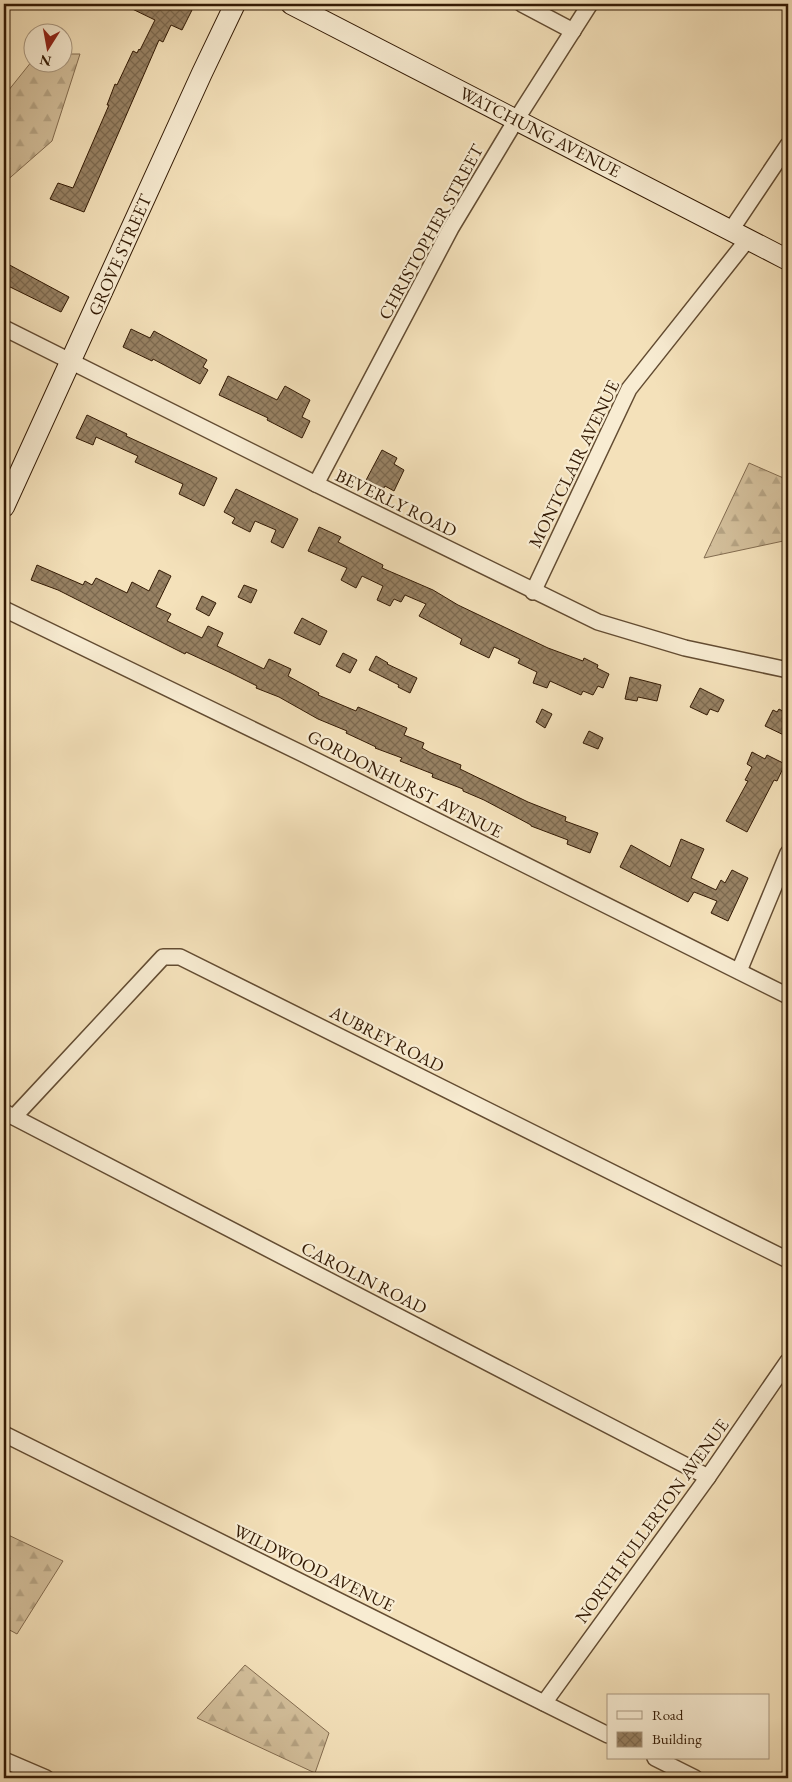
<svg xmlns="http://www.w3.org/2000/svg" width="792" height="1782" font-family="'EB Garamond',serif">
<defs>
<pattern id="forest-firs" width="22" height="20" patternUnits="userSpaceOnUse" patternTransform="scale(1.25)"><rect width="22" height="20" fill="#d3bf9b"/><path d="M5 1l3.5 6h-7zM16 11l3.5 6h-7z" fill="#b6a484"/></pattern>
<pattern id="building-cross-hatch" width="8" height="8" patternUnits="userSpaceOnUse" patternTransform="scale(1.25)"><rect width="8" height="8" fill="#978163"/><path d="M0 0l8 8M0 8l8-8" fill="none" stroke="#7c694f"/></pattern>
</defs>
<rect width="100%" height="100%" fill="#f4e1ba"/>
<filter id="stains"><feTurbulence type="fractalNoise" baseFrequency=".004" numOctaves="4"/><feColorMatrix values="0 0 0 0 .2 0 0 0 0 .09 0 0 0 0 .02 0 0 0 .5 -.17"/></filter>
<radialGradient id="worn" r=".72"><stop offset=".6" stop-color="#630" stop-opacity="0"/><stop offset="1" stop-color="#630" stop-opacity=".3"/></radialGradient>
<g fill="url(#forest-firs)" stroke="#836c50">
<polygon points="63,54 80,54 52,141 4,183 4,96 32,61 32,62 62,62"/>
<polygon points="749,463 788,480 788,540 704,558"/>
<polygon points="4,1533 63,1561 17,1634 4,1627"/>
<polygon points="245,1665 329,1733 315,1773 197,1718"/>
</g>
<g fill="url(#building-cross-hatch)" stroke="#331a04">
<polygon points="122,4 180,4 192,10 182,30 171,25 163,42 159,40 84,212 50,199 58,183 73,188 109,105 107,105 115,84 117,85 133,51 137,53 139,49 140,50 155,20"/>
<polygon points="4,262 69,297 61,312 4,284"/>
<polygon points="131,329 150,338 154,331 207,360 203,367 208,370 200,384 153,359 152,361 123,347"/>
<polygon points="228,376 277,400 285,386 310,400 302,417 310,421 302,438 267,420 268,418 219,395"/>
<polygon points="87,415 127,434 126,436 217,478 204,506 179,494 183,484 135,462 138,456 96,437 93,445 76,438"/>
<polygon points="382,450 397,458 394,464 404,470 394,491 385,486 381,493 364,484"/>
<polygon points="236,489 298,519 283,548 271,542 276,530 255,521 250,532 232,523 235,518 224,512"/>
<polygon points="319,527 341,537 338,542 383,565 382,568 433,590 458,605 548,648 583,661 584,658 598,665 597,668 609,674 603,688 598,686 593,695 583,691 581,695 550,681 547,688 533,683 537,672 518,663 520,659 494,647 489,658 460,644 462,639 419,616 426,604 405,595 401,602 394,599 390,606 377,600 383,586 362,576 356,588 341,580 347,568 308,551"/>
<polygon points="37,565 83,585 85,581 92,585 96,578 127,593 132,582 149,591 159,570 171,576 156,607 171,614 167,621 202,638 208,626 223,633 217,646 264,669 269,659 291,669 288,676 319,693 318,695 356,711 358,707 407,728 404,735 424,743 422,748 431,753 461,765 460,769 528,802 566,817 565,821 598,833 590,853 567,844 568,840 531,826 531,825 484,800 463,791 463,789 432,777 433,774 400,761 402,758 375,748 376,747 346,733 347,731 318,719 279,697 256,688 257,686 229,672 186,652 185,654 58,590 31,580"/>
<polygon points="244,585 257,590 251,603 238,597"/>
<polygon points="202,596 216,603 209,616 196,609"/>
<polygon points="302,618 327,631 320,645 294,633"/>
<polygon points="343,653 357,660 350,673 336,666"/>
<polygon points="376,656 388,663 387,664 417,678 410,693 398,687 399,685 369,670"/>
<polygon points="630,677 661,685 657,701 638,697 637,701 625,699"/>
<polygon points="700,688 724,700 718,712 710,709 707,715 690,707"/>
<polygon points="542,709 552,714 545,728 536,722"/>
<polygon points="779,709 788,714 788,737 765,726 773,710 777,712"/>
<polygon points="589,731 603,738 598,749 583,743"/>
<polygon points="752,752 765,759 767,755 785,764 777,781 774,780 747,832 726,821 748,781 745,780 752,767 747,764"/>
<polygon points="681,839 704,849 691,878 716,890 721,880 725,883 732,870 748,878 728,921 711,913 717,901 694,892 688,902 620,867 631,845 670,867"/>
</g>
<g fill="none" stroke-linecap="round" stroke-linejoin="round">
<defs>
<g id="street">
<polyline points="522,4 573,31"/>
<polyline points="731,230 788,145"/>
<polyline points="4,328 316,484 598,622 685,648 788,670"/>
<polyline points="316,484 451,228 516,120 590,4"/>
<polyline points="533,592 629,389 748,239"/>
<polyline points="4,609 303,754 788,996"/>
<polyline points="739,971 788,853"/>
<polyline points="4,1112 708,1477"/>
<polyline points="14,1117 163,957 180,957 788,1260"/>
<polyline points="4,1434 608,1735"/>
<polyline points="544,1703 708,1477 788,1361"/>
<polyline points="655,1758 695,1778"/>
<polyline points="4,1760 46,1778"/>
</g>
<g id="secondary">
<polyline points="291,4 788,260"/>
<polyline points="4,507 202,73 235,4"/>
</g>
</defs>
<use href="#street" stroke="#634c32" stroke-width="18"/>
<use href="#secondary" stroke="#331a04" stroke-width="22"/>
<use href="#street" stroke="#f8ecd2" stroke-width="15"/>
<use href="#secondary" stroke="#f8ecd2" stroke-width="20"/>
</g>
<g text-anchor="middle" stroke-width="4.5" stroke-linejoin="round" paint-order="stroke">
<g font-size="18" fill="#331a04" stroke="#f8ecd2">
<text transform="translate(540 132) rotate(27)" y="6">WATCHUNG AVENUE</text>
<text transform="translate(431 232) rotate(-61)" y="6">CHRISTOPHER STREET</text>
<text transform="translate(120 255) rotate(-66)" y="6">GROVE STREET</text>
<text transform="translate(574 464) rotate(-64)" y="6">MONTCLAIR AVENUE</text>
<text transform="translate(396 503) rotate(26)" y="6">BEVERLY ROAD</text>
<text transform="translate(405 784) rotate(27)" y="6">GORDONHURST AVENUE</text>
<text transform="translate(387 1039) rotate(27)" y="6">AUBREY ROAD</text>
<text transform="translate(364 1278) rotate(27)" y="6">CAROLIN ROAD</text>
<text transform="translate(652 1521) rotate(-54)" y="6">NORTH FULLERTON AVENUE</text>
<text transform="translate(314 1568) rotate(26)" y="6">WILDWOOD AVENUE</text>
</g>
</g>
<rect width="792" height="1782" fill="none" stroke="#f4e1ba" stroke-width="20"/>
<rect x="5" y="5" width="782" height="1772" fill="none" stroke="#331a04" stroke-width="2.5"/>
<rect x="10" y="10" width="772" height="1762" fill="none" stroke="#331a04"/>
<rect x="607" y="1694" width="162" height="65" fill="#f8ecd2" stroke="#a99880"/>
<rect x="617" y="1711" width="25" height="8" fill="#f8ecd2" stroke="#a99880"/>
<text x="652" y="1720" font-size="15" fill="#331a04">Road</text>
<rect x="617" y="1732" width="25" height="15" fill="url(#building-cross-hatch)" stroke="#a99880"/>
<text x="652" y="1744" font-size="15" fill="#331a04">Building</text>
<g transform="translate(48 48) rotate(191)"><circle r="24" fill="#f8ecd2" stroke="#a99880"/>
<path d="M0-4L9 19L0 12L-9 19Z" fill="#8f2418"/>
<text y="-8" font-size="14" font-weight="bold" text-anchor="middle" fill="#331a04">N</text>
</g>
<rect width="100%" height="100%" filter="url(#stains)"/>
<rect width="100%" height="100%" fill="url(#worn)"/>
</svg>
